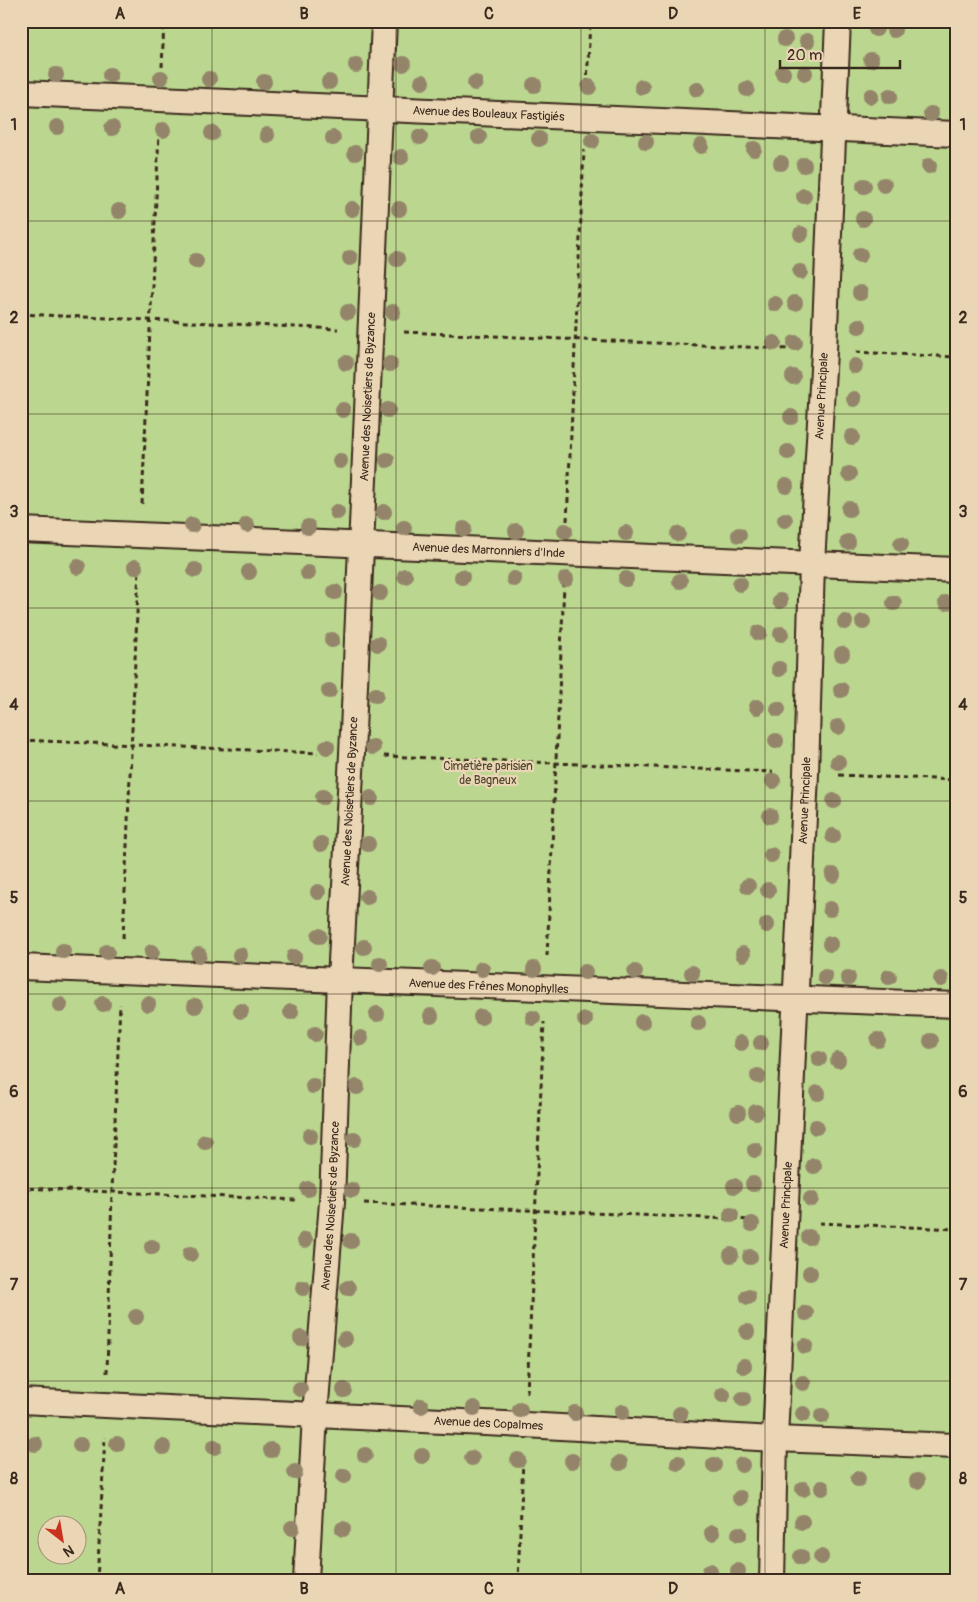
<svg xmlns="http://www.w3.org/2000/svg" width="977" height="1602" font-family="Pangolin,sans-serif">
<rect width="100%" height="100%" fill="#ead5b4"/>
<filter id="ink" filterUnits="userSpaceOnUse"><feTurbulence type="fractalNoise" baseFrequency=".02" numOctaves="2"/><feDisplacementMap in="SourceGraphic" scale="10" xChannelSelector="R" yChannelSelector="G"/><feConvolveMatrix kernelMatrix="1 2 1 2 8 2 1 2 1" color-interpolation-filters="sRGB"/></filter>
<g filter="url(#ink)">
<path fill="#bbd78f" stroke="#7b8056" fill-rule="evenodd" d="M21,21h935v1560h-935zM48,1524h30v30h-30z"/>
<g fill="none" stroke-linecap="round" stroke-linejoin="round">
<defs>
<g id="lane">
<path id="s1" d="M21,93l935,41"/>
<path id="s2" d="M21,530l935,40"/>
<path id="s3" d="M21,967l935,38"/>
<path id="s4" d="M21,1401l504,24 250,14 181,7"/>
<path id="s5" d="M306,1581l9,-166 17,-213 8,-222 12,-226 32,-733"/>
<path id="s6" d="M772,1581l3,-142 31,-665 6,-210 12,-213 14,-330"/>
</g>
</defs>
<use href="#lane" stroke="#3b2a1e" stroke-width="28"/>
<g stroke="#3b2a1e" stroke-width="3" stroke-dasharray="5 4" stroke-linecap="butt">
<polyline points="162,67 164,21"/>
<polyline points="587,84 590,21"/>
<polyline points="21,314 338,329"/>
<polyline points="404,332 790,349"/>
<polyline points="856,352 956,357"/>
<polyline points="142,504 159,133"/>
<polyline points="567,521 584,150"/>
<polyline points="21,740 318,753"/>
<polyline points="384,756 773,772"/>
<polyline points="839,775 956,780"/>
<polyline points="123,938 139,567"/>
<polyline points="547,956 564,585"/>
<polyline points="21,1188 298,1200"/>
<polyline points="364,1203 753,1220"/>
<polyline points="819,1223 956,1229"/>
<polyline points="107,1373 112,1191 120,1004"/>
<polyline points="527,1393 544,1022"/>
<polyline points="97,1581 105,1437"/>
<polyline points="518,1581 523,1459"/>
</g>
<use href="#lane" stroke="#ead5b4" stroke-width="24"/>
</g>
<g fill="#94856b">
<circle cx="876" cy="29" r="8"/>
<circle cx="894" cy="30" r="8"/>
<circle cx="785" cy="39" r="8"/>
<circle cx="807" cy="41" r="8"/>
<circle cx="871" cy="60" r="8"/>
<circle cx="403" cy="64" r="8"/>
<circle cx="356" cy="65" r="8"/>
<circle cx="783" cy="73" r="8"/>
<circle cx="805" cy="73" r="8"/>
<circle cx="56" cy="75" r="8"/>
<circle cx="110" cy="75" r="8"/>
<circle cx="161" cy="78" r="8"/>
<circle cx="209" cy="79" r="8"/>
<circle cx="264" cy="82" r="8"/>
<circle cx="329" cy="82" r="8"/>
<circle cx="422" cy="82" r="8"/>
<circle cx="475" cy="83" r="8"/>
<circle cx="534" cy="85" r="8"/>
<circle cx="589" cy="87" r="8"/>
<circle cx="642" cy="87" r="8"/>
<circle cx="697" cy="89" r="8"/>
<circle cx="747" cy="89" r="8"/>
<circle cx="871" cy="96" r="8"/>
<circle cx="890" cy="96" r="8"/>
<circle cx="931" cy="114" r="8"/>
<circle cx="57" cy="127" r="8"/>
<circle cx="112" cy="128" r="8"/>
<circle cx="163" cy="130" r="8"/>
<circle cx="212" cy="133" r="8"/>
<circle cx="267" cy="135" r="8"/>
<circle cx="420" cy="137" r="8"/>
<circle cx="479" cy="137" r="8"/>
<circle cx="333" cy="138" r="8"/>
<circle cx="539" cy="139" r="8"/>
<circle cx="592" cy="141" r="8"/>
<circle cx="646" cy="142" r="8"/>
<circle cx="701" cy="146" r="8"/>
<circle cx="754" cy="149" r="8"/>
<circle cx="355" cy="153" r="8"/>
<circle cx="401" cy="157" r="8"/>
<circle cx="781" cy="163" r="8"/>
<circle cx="804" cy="165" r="8"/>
<circle cx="929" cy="166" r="8"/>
<circle cx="884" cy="185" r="8"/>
<circle cx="864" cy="186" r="8"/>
<circle cx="804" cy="196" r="8"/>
<circle cx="352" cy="209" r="8"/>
<circle cx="399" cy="209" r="8"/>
<circle cx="119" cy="211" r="8"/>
<circle cx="863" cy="219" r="8"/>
<circle cx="801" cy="234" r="8"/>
<circle cx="860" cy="255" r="8"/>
<circle cx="350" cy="258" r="8"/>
<circle cx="397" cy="259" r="8"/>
<circle cx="196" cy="261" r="8"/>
<circle cx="800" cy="272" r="8"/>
<circle cx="860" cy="293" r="8"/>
<circle cx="795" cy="303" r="8"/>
<circle cx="775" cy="304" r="8"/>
<circle cx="348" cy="312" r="8"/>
<circle cx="393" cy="312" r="8"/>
<circle cx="859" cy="326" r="8"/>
<circle cx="774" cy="343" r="8"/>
<circle cx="795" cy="343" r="8"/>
<circle cx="346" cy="363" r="8"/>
<circle cx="390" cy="364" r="8"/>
<circle cx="855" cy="366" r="8"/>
<circle cx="793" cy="377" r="8"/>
<circle cx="854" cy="399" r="8"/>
<circle cx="343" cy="410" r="8"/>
<circle cx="388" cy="410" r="8"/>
<circle cx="791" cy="417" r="8"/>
<circle cx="852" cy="437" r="8"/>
<circle cx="788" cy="452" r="8"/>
<circle cx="387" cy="460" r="8"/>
<circle cx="340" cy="461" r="8"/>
<circle cx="849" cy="474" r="8"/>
<circle cx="786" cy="486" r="8"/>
<circle cx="849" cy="509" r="8"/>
<circle cx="337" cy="512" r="8"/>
<circle cx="384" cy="512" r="8"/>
<circle cx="785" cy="520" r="8"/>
<circle cx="192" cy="525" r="8"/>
<circle cx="247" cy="525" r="8"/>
<circle cx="308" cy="527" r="8"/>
<circle cx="404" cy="528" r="8"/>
<circle cx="464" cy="529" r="8"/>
<circle cx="516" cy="531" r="8"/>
<circle cx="565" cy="531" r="8"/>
<circle cx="626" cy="533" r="8"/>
<circle cx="678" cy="534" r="8"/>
<circle cx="739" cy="535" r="8"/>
<circle cx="848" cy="542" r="8"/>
<circle cx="901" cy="544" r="8"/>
<circle cx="78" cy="567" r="8"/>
<circle cx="135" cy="567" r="8"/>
<circle cx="195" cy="570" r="8"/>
<circle cx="249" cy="572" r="8"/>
<circle cx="308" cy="573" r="8"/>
<circle cx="405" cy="576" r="8"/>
<circle cx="462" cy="577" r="8"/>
<circle cx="514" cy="579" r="8"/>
<circle cx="566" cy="579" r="8"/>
<circle cx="626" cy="579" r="8"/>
<circle cx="680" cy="581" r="8"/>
<circle cx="740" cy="584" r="8"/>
<circle cx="335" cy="592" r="8"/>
<circle cx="380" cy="593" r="8"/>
<circle cx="780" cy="601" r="8"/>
<circle cx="894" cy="603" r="8"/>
<circle cx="946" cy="603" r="8"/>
<circle cx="845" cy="622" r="8"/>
<circle cx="863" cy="622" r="8"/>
<circle cx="759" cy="633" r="8"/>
<circle cx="781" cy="634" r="8"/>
<circle cx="332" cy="640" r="8"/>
<circle cx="378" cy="644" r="8"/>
<circle cx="842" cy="654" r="8"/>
<circle cx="779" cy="669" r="8"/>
<circle cx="841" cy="690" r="8"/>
<circle cx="329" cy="691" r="8"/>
<circle cx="376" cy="695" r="8"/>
<circle cx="757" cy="707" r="8"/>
<circle cx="778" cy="709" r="8"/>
<circle cx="838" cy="727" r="8"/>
<circle cx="776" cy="741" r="8"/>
<circle cx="327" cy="747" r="8"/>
<circle cx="373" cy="747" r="8"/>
<circle cx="838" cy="762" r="8"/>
<circle cx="773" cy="781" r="8"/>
<circle cx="323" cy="797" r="8"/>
<circle cx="371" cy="798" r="8"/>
<circle cx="834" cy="801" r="8"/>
<circle cx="770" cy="816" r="8"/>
<circle cx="833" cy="836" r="8"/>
<circle cx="321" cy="844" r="8"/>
<circle cx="368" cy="844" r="8"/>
<circle cx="771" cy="855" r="8"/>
<circle cx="833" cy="875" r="8"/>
<circle cx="748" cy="886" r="8"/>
<circle cx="768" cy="890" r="8"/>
<circle cx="318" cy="892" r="8"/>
<circle cx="367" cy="897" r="8"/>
<circle cx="830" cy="909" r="8"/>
<circle cx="767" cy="925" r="8"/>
<circle cx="319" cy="936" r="8"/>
<circle cx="830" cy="944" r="8"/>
<circle cx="364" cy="947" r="8"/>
<circle cx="63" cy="951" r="8"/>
<circle cx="107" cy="952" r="8"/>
<circle cx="152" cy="952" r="8"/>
<circle cx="743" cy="954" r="8"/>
<circle cx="199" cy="955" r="8"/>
<circle cx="240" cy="955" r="8"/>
<circle cx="294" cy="957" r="8"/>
<circle cx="380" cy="964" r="8"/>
<circle cx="432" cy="968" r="8"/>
<circle cx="482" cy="969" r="8"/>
<circle cx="534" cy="969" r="8"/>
<circle cx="585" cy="972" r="8"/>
<circle cx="635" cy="972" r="8"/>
<circle cx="692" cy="973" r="8"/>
<circle cx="825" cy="977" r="8"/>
<circle cx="889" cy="977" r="8"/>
<circle cx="848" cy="978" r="8"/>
<circle cx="941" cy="979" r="8"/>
<circle cx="103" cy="1004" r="8"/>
<circle cx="148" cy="1004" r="8"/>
<circle cx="60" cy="1005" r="8"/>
<circle cx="195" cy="1006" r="8"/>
<circle cx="241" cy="1011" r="8"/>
<circle cx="291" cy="1012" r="8"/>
<circle cx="377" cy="1014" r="8"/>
<circle cx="431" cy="1016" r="8"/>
<circle cx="481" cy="1017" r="8"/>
<circle cx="533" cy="1018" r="8"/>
<circle cx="585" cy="1020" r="8"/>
<circle cx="642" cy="1022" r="8"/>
<circle cx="698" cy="1023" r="8"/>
<circle cx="315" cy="1034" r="8"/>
<circle cx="361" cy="1038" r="8"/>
<circle cx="878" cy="1040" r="8"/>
<circle cx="931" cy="1041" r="8"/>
<circle cx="741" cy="1043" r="8"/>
<circle cx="761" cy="1043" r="8"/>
<circle cx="819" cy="1059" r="8"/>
<circle cx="838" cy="1060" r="8"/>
<circle cx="758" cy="1076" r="8"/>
<circle cx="313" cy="1086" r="8"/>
<circle cx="357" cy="1087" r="8"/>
<circle cx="818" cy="1093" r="8"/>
<circle cx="756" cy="1112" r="8"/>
<circle cx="738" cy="1113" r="8"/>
<circle cx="816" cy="1127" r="8"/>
<circle cx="310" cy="1136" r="8"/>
<circle cx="354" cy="1139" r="8"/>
<circle cx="205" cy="1142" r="8"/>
<circle cx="755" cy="1150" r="8"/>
<circle cx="814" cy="1166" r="8"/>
<circle cx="753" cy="1184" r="8"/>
<circle cx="734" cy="1186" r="8"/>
<circle cx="308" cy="1189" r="8"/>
<circle cx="352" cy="1190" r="8"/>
<circle cx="811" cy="1199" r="8"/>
<circle cx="731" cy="1215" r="8"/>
<circle cx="752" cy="1224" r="8"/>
<circle cx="809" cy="1237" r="8"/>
<circle cx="305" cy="1240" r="8"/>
<circle cx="351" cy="1241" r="8"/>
<circle cx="152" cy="1247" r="8"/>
<circle cx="190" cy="1254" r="8"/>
<circle cx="731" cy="1255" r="8"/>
<circle cx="750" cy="1257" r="8"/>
<circle cx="810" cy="1273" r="8"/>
<circle cx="303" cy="1288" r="8"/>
<circle cx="348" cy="1288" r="8"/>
<circle cx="748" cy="1297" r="8"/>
<circle cx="806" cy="1313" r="8"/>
<circle cx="136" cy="1317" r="8"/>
<circle cx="747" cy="1332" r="8"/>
<circle cx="301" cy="1338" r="8"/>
<circle cx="345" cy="1339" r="8"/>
<circle cx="805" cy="1346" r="8"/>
<circle cx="744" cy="1366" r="8"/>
<circle cx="803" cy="1383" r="8"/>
<circle cx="300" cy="1389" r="8"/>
<circle cx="344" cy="1390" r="8"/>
<circle cx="723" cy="1395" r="8"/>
<circle cx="743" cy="1399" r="8"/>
<circle cx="421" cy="1406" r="8"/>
<circle cx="474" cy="1408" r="8"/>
<circle cx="520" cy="1410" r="8"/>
<circle cx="622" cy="1412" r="8"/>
<circle cx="575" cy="1413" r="8"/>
<circle cx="680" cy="1414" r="8"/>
<circle cx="803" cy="1414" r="8"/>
<circle cx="822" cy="1416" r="8"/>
<circle cx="35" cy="1444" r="8"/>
<circle cx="117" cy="1444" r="8"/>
<circle cx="80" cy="1445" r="8"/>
<circle cx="163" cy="1447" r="8"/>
<circle cx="214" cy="1447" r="8"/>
<circle cx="271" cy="1450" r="8"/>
<circle cx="365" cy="1455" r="8"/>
<circle cx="422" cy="1456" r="8"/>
<circle cx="472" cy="1458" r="8"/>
<circle cx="518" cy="1460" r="8"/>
<circle cx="572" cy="1461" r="8"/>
<circle cx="620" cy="1463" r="8"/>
<circle cx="678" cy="1463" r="8"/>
<circle cx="714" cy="1465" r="8"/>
<circle cx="742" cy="1465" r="8"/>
<circle cx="295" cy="1472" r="8"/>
<circle cx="344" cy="1476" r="8"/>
<circle cx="858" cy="1479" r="8"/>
<circle cx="917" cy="1481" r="8"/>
<circle cx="822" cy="1488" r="8"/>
<circle cx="803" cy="1489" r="8"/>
<circle cx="740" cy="1498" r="8"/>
<circle cx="802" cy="1522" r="8"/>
<circle cx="292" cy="1528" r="8"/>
<circle cx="343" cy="1529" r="8"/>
<circle cx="712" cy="1533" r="8"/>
<circle cx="739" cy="1534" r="8"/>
<circle cx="801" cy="1557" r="8"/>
<circle cx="821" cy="1557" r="8"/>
<circle cx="710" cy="1571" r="8"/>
<circle cx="738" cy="1571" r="8"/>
</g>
</g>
<path fill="none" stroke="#3b2a1e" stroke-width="1" stroke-opacity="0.55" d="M212,21v1560M396,21v1560M581,21v1560M765,21v1560M21,221h935M21,414h935M21,608h935M21,801h935M21,994h935M21,1188h935M21,1381h935"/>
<g text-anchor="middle" stroke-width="4.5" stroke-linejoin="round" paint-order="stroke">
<g font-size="12" fill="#3b2a1e" stroke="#ead5b4">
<text dy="4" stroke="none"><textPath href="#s1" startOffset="468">Avenue des Bouleaux Fastigiés</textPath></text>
<text dy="4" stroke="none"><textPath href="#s6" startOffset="1186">Avenue Principale</textPath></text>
<text dy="4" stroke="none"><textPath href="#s5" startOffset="1186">Avenue des Noisetiers de Byzance</textPath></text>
<text dy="4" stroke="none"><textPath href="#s2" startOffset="468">Avenue des Marronniers d'Inde</textPath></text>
<text dy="4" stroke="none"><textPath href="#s5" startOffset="781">Avenue des Noisetiers de Byzance</textPath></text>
<text dy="4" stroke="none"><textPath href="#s6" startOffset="781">Avenue Principale</textPath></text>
<text dy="4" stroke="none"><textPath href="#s3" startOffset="468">Avenue des Frênes Monophylles</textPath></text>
<text dy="4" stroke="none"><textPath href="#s5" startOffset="376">Avenue des Noisetiers de Byzance</textPath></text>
<text dy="4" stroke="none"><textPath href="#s6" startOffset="376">Avenue Principale</textPath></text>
<text dy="4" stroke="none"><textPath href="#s4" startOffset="468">Avenue des Copalmes</textPath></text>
</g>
<g font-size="12" fill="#4e442f" stroke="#ead5b4">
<text x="488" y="770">Cimetière parisien<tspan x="488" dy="14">de Bagneux</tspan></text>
</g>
</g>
<rect width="977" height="1602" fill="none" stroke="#ead5b4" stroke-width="55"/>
<g transform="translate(62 1540) rotate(149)"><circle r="24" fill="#ead5b4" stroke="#a49178"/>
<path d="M0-4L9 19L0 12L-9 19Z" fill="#c8321e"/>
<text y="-8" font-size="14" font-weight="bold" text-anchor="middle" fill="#3b2a1e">N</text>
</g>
<path d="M780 60v8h120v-8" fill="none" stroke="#3b2a1e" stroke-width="2.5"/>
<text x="787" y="60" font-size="15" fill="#3b2a1e" stroke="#ead5b4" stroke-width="4" paint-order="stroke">20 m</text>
<rect x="28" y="28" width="922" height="1546" fill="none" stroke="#3b2a1e" stroke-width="2"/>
<g font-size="16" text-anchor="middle" font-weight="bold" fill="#3b2a1e">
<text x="120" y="19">A</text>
<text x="304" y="19">B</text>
<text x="489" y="19">C</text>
<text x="673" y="19">D</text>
<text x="857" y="19">E</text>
<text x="14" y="130">1</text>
<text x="963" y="130">1</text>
<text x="14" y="323">2</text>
<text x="963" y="323">2</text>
<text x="14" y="517">3</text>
<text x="963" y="517">3</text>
<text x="14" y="710">4</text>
<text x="963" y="710">4</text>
<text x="14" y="903">5</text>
<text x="963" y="903">5</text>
<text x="14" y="1097">6</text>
<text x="963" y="1097">6</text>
<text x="14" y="1290">7</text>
<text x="963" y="1290">7</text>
<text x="14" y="1484">8</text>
<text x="963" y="1484">8</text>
<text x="120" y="1594">A</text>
<text x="304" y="1594">B</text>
<text x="489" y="1594">C</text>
<text x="673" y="1594">D</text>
<text x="857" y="1594">E</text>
</g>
</svg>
